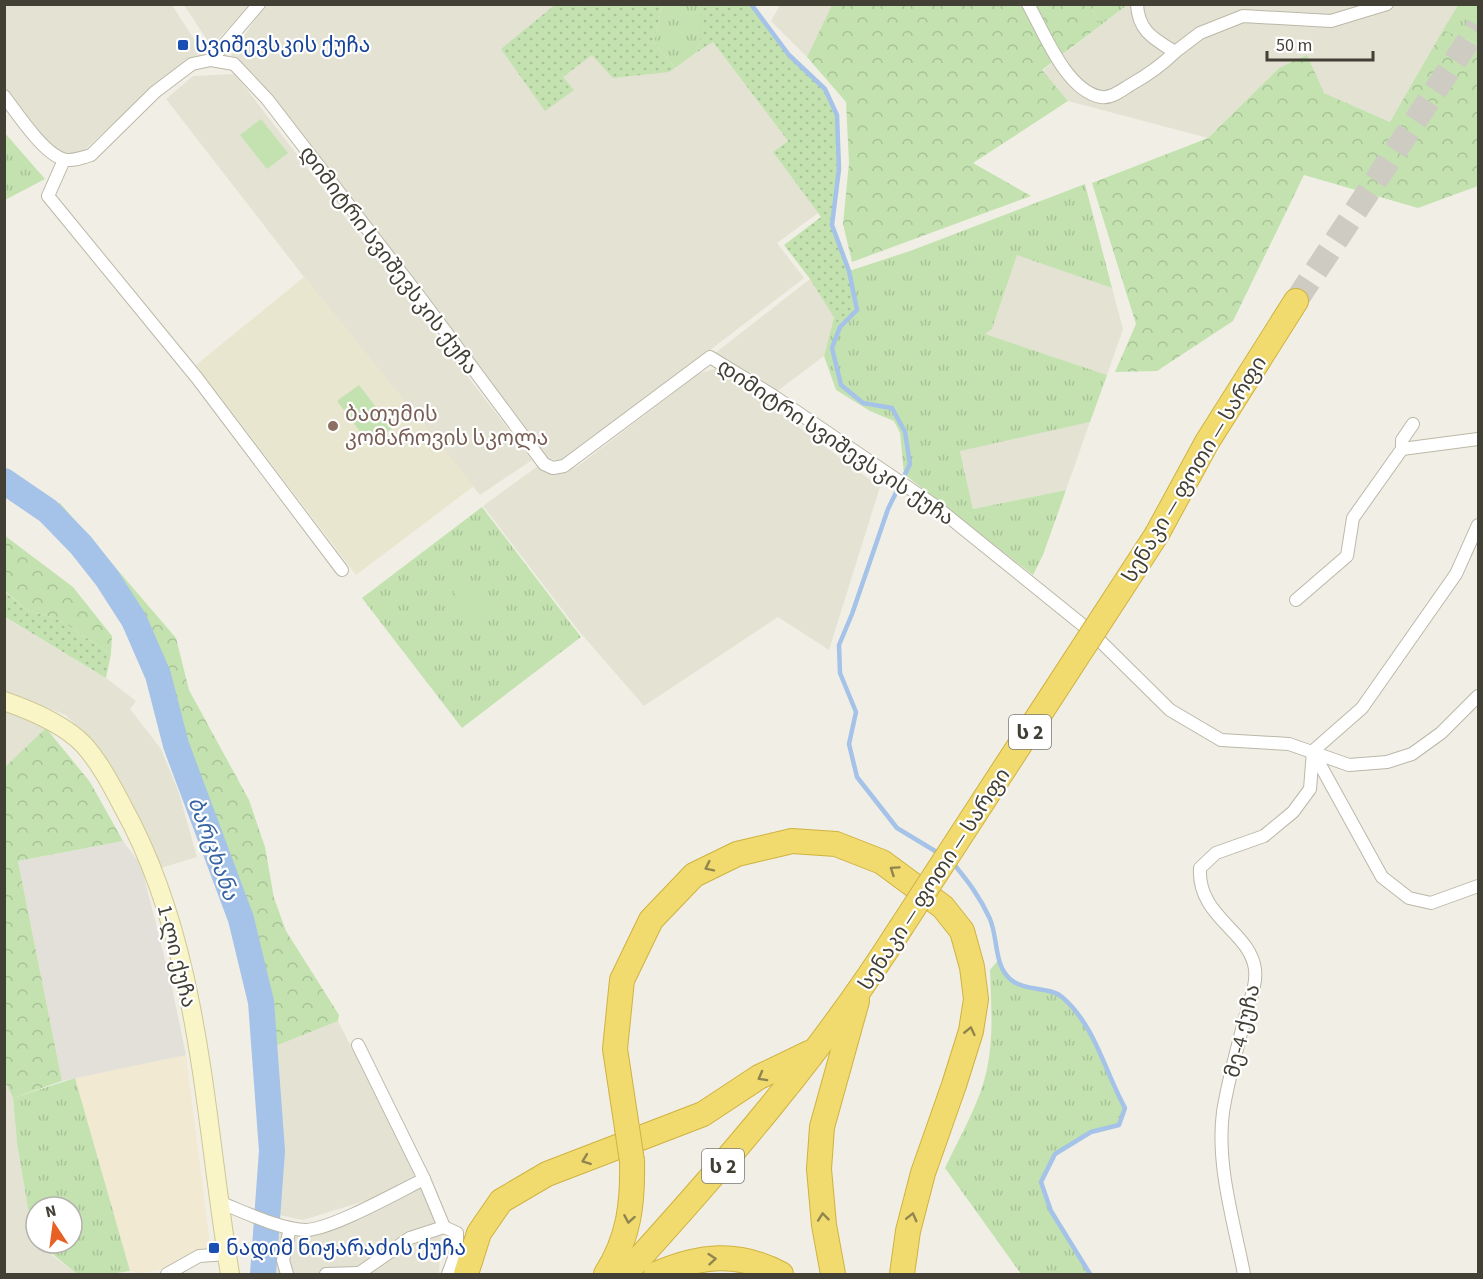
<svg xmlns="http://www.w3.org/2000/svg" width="1483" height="1279" font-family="'Source Sans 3','Noto Sans Georgian',sans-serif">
<defs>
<pattern id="grass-tufts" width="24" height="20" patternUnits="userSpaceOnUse" patternTransform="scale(1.5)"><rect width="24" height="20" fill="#c3e2b0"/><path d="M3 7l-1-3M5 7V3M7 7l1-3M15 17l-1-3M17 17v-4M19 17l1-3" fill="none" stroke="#a9c398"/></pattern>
<pattern id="forest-crowns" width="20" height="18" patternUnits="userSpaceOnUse" patternTransform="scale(1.5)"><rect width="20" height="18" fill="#c3e2b0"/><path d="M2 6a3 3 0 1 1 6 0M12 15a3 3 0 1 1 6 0" fill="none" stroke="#a9c398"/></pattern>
<pattern id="garden-dots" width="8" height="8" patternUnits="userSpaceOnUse" patternTransform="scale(1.5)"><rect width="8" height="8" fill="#c3e2b0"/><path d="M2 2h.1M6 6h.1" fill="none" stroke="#a9c398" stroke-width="1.8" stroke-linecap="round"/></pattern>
</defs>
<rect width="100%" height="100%" fill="#f1efe5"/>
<g fill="#e4e2d3">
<polygon points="5,5 172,5 206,58 151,89 82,152 63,154 54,149 35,130 5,91"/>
<polygon points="184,5 251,5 211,46"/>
<polygon points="265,5 556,5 501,50 562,77 592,54 669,72 713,42 788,141 773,152 818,213 777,243 804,278 565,461 544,458 257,78 231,55"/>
<polygon points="780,5 832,5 807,57 771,21"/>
<polygon points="1127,5 1458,5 1390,122 1324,93 1279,68 1208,138 1068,101 1042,71"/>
<polygon points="235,74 532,460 480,495 304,277 166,99 193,76"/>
<polygon points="1017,254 1112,288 1123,329 1107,375 984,334 992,329"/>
<polygon points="810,279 834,317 824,356 772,395 710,357"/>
<polygon points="718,368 880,487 829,650 778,617 644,706 578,630 483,506 538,466 558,473 578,466 700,373"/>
<polygon points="1090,422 1066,490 973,509 960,450"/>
<polygon points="4,617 106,678 136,701 130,709 161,749 178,790 197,857 161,868 132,809 96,747 66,715 5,692"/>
<polygon points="5,709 46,728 5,768"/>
<polygon points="338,1021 416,1174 374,1198 303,1220 279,1215 277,1149 268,1049"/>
<polygon points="4,1079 13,1098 17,1143 33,1238 36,1243 77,1274 5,1274"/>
<polygon points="421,1186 437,1217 441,1238 439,1274 271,1274 273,1230 304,1237 342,1223"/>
</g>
<polygon fill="#f1e9d1" points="186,1055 211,1252 175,1267 141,1273 130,1271 75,1078"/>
<polygon fill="#e3e0d9" points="123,841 141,865 171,983 186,1055 62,1081 18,861"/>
<polygon fill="#e9e6cf" points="304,277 474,486 356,575 196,365"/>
<g fill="url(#grass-tufts)">
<polygon points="662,5 700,5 700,38 696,53 675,68 654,43"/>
<polygon points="1089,5 1127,5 1101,25"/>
<polygon points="1458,5 1478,5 1478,44 1443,30"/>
<polygon points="4,132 45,179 5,200 4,200"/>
<polygon points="1085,184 1112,288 1017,255 992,329 985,334 1107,375 1090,422 960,451 973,509 1066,490 1043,555 1033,575 904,474 900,433 894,421 870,411 836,390 824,356 834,317 840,326 857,310 849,271 910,251"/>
<polygon points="482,507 581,637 462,728 362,598"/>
<path d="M999,959c13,24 19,28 46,33 5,1 12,2 17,5 33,28 43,75 63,111l-6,17 -28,7 -36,22 -14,28 10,29 39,63h-69l-76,-106c15,-32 35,-65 42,-99 7,-32 4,-67 3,-99z"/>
<polygon points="75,1078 130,1271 110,1274 77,1274 39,1243 72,1243 72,1207 36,1207 36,1240 33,1238 17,1143 13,1098"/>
</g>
<g fill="url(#forest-crowns)">
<polygon points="832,5 1089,5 1101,25 1042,70 1068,101 973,163 1031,196 852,262 843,224 849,163 846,102 807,57"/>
<polygon points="1443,30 1478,44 1478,186 1418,208 1304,175 1233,321 1157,371 1115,372 1136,324 1092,183 1208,138 1279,68 1307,55 1324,93 1390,122"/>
<polygon points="60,503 176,638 189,690 249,800 265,847 274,898 286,931 339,1015 338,1021 268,1049 267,1009 247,917 218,824 141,616 98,561 48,505"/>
<polygon points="4,535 73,587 112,636 111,654 58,619 27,610 5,591"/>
<polygon points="46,728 90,782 123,841 18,861 62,1081 13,1098 4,1079 4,768"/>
</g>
<g fill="#c3e2b0">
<polygon points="261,119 288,153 267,169 240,135"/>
<polygon points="359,385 392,428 370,445 337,401"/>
<polygon points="467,580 488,605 474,617 453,592"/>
</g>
<g fill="url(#garden-dots)">
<polygon points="556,4 662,5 654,43 675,68 669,72 613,78 592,55 563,77 574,90 545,111 501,49"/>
<polygon points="700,5 751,5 789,55 825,89 837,115 839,169 832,225 849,271 857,310 840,327 810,279 784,245 821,217 773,152 788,141 713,42 696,53 700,38"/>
<polygon points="4,591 27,610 58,619 111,654 106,678 5,617"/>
</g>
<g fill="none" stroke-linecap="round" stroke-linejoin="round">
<g stroke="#a5c2e9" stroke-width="4.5">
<polyline points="751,4 789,55 825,89 837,115 839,169 832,225 849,271 857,310 840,327 832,348 841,385 863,403 892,408 905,432 910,464 888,509 852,614 839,645 840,673 856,712 849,744 857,777 897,828 940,854"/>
<path d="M952,862c16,19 28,35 38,57 8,19 4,46 20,60 15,13 39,7 52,18 33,28 43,75 63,111l-6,17 -28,7 -36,22 -14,28 10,29 39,63"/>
</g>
<polyline stroke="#a5c2e9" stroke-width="26" points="4,481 48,511 81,545 107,578 134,620 158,675 176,745 241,919 261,1002 272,1151 263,1274"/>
<polyline stroke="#ceccc2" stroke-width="24" stroke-dasharray="24 12" stroke-linecap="butt" points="1296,301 1478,26"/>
<defs>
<g id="street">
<path d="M1028,4c16,28 38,87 73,93 10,2 21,-7 29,-12 18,-10 31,-19 45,-33 -21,-13 -37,-21 -38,-48"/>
<polyline points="1175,52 1200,33 1243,16 1331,21 1387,4"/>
<polyline points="211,60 259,4"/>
<path d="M4,96c13,17 39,57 59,63 8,3 19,-1 28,-4l64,-63 37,-28 19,-4 23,4 33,35 152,197 125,168 9,4 11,-2 146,-109 62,38 162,110 156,126 80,79 51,30 68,4 60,21 38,-3 25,-8 29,-21 37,-37"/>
<polyline points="64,160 48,196 197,378 342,570"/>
<polyline points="1413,424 1402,440 1402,449 1478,439"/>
<polyline points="1296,600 1347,556 1353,518 1402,449"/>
<polyline points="1313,752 1382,877 1409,898 1431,903 1478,886"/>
<polyline points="358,1045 424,1179 444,1227 457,1233 457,1250 448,1274"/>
<path d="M219,1202c23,9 62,28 87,28 26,-1 92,-38 118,-51"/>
<polyline points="167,1274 199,1256 227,1254"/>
<polyline points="287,1274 283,1260 290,1228"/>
<polyline points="326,1274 359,1273"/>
<polyline points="358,1274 410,1238 444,1227"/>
<path d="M1244,1274c-10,-52 -28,-109 -21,-162 5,-32 14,-63 22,-94 4,-16 12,-32 10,-49 -5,-38 -58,-52 -55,-101l16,-15 48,-17 29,-24 17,-23 3,-38 49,-43 94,-134 22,-49"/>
</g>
<path id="secondary" d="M4,701c26,9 61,24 80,44 16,18 28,41 39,62 78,141 81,311 107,467"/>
<g id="highway">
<polyline points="1157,534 1207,442 1296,301"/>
<polyline points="627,1128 615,1049 622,980 651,920 694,875 737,854 792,841 836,844 882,862 943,907 962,931 972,967 976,999 971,1031 954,1085 923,1173 908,1231 902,1274"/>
<polyline points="466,1274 479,1233 501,1201 547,1174 703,1114 759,1077 809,1053"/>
<path d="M606,1274c23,-36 27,-71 26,-113"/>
<path d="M625,1274c99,-109 196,-220 275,-345"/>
<path d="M656,1274c44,-19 82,-23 125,0"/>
<polyline points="833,1274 824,1225 819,1169 822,1127 857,1001"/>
</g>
</defs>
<use href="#street" stroke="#bbb8a8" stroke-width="14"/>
<use href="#secondary" stroke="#cdc797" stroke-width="20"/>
<use href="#highway" stroke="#cfb240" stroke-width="26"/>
<use href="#street" stroke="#fff" stroke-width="12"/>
<use href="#secondary" stroke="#faf5c6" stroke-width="18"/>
<use href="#highway" stroke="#f1db6f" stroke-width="24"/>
<defs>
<g id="highway-bridge">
<polyline points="900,929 1157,534"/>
<polyline points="627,1128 632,1161"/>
</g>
</defs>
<use href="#highway-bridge" stroke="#cfb240" stroke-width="26" stroke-linecap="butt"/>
<use href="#highway-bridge" stroke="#f1db6f" stroke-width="24"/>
</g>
<defs><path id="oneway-chevron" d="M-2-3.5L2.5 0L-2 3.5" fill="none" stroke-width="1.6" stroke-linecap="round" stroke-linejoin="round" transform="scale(1.5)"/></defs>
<g stroke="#91854f">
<use href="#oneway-chevron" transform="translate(709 867) rotate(154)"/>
<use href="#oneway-chevron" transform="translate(894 870) rotate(-146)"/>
<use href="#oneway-chevron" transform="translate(970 1031) rotate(-77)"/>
<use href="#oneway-chevron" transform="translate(762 1077) rotate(151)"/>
<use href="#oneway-chevron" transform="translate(586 1160) rotate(159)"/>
<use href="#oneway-chevron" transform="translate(823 1217) rotate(-96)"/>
<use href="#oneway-chevron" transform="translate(912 1217) rotate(-76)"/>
<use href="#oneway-chevron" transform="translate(629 1219) rotate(100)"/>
<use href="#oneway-chevron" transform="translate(712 1259) rotate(-5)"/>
</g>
<g fill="#1a4fb4" stroke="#fff" stroke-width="2">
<rect x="177" y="39" width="12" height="12" rx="3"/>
<rect x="208" y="1242" width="12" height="12" rx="3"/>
</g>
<circle fill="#8d6e63" stroke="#fff" stroke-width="2" cx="333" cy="426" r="6"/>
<g text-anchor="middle" stroke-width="4.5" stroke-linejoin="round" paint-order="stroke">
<g fill="#fff" stroke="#7b7972" stroke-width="1.5">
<rect x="1009" y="715" width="42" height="34" rx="4.5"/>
<rect x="702" y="1149" width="42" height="34" rx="4.5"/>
</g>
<g font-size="20" font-weight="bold" fill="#423f35">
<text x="1030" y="739">ს 2</text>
<text x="723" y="1173">ს 2</text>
</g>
<g font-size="21" fill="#164399" stroke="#fff" text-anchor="start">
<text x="195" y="52">სვიშევსკის ქუჩა</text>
<text x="226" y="1255">ნადიმ ნიჟარაძის ქუჩა</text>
</g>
<g font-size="21" fill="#423f35" stroke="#fff">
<text transform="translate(389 260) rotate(53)" y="7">დიმიტრი სვიშევსკის ქუჩა</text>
<text transform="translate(836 442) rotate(34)" y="7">დიმიტრი სვიშევსკის ქუჩა</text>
<text transform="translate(1194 469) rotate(-59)" y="7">სენაკი — ფოთი — სარფი</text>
<text transform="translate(934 879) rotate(-57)" y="7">სენაკი — ფოთი — სარფი</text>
<text transform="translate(177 956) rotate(76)" y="7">1-ლი ქუჩა</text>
<text transform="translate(1242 1031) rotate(-77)" y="7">მე-4 ქუჩა</text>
</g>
<g font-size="21" fill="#785e54" stroke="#fff" text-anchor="start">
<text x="345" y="421">ბათუმის<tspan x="345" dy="24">კომაროვის სკოლა</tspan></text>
</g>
<g font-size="22" font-style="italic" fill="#3865a4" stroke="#fff">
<text transform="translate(214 848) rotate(70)" y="8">ბარცხანა</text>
</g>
</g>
<rect width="1483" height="1279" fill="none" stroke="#423f35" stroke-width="12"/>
<g transform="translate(54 1225) rotate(347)"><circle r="28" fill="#ffffff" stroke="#b3b2ae" stroke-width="1.5"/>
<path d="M0-4.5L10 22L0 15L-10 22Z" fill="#e86124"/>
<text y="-9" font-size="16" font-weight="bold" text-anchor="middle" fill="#423f35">N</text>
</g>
<path d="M1267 51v9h106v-9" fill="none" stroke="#423f35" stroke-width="3"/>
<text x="1276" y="51" font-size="18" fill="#423f35" stroke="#ffffff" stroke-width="4.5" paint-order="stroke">50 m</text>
</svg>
